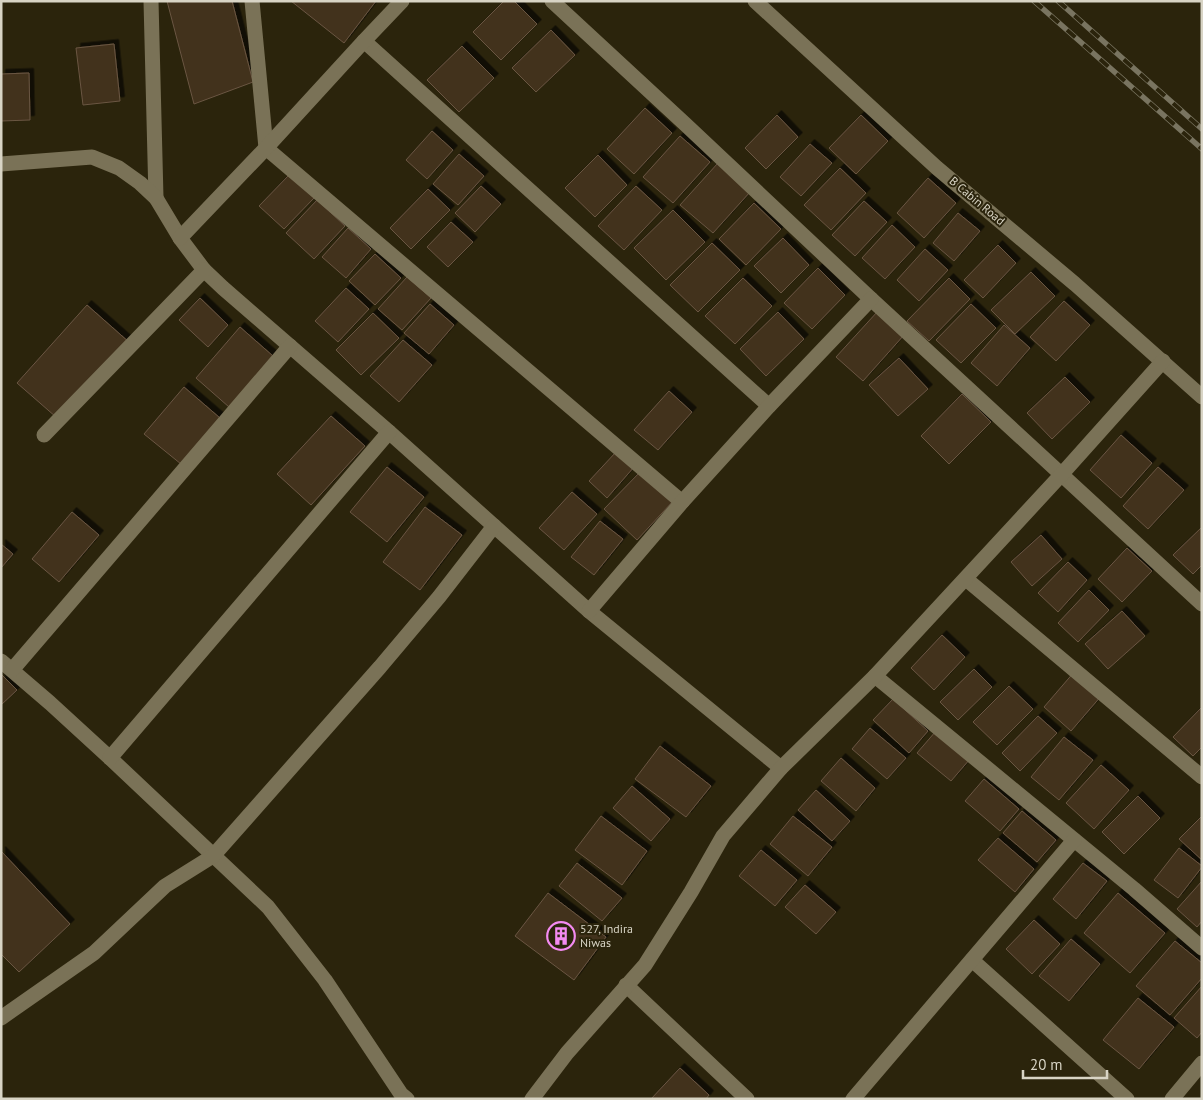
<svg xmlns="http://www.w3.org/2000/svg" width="1203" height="1100" font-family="'PT Sans',sans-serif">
<defs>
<filter id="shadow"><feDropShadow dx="4.5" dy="-4.5" stdDeviation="0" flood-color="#0009"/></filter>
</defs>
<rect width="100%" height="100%" fill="#2b240c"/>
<g fill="#42301d" stroke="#6a5642" filter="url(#shadow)">
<polygon points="167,1 232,1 253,82 194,104"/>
<polygon points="291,1 376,1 344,43"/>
<polygon points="504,1 514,1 537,24 501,60 473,32"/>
<polygon points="551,30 575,55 536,92 512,68"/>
<polygon points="114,44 120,101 83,105 76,48"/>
<polygon points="462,46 494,78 459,112 427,80"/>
<polygon points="29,73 30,120 1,121 1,74"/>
<polygon points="645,108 672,133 634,174 607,149"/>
<polygon points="777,115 798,137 766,169 745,148"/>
<polygon points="861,115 888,141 856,174 829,148"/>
<polygon points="432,131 453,150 427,179 406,160"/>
<polygon points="680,136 710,162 673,203 643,177"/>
<polygon points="810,144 832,163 801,196 780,177"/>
<polygon points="459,154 484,176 458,205 433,184"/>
<polygon points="598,155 627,185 595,217 565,188"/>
<polygon points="718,163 750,192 713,233 680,205"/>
<polygon points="840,168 866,193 831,230 804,205"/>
<polygon points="289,175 314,198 284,229 259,206"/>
<polygon points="928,178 956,203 924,238 897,213"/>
<polygon points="481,186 501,204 475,232 455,213"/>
<polygon points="636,186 662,210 624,250 598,226"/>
<polygon points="428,189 450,210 411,249 390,228"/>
<polygon points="317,200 345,226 314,259 286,233"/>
<polygon points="864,201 887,222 855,256 832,235"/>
<polygon points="754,203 781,229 746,265 719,239"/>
<polygon points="673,210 705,242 666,280 634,248"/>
<polygon points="958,213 980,231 954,261 933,243"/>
<polygon points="451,222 473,242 448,267 427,247"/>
<polygon points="892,225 915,247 885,279 862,258"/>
<polygon points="348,228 371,249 346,278 322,257"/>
<polygon points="783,238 809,265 781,293 754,266"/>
<polygon points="712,243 740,270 698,312 670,285"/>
<polygon points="998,245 1016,263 983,298 964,280"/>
<polygon points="925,249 948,270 919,301 897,280"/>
<polygon points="375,254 401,278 375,305 349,281"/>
<polygon points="818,268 845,295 812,329 784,303"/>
<polygon points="1031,272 1055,296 1015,334 991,310"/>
<polygon points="407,277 431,298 402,330 378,309"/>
<polygon points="743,278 772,306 735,344 705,316"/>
<polygon points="949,278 970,299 929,341 907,321"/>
<polygon points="346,288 369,309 338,342 315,321"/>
<polygon points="200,298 228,325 208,347 179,320"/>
<polygon points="1064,301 1090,325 1056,361 1030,337"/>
<polygon points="430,304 454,325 429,354 404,333"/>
<polygon points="971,304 996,328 961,363 936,340"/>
<polygon points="87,305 130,343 56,417 17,383"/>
<polygon points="878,311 904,335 863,381 836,357"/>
<polygon points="778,312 804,339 766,376 740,349"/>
<polygon points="373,313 399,338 361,375 336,350"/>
<polygon points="1004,325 1030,348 997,386 971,363"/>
<polygon points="240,327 273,356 229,407 196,378"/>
<polygon points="403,340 432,365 399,402 370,376"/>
<polygon points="899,358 928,389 898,416 869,385"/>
<polygon points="1065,377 1090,402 1052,439 1027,413"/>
<polygon points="184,387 220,418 181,464 144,434"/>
<polygon points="669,391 692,412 658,450 634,430"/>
<polygon points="962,394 991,422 949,464 921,436"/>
<polygon points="331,416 365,446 311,505 277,474"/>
<polygon points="1121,435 1152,463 1121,498 1090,470"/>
<polygon points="616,452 634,467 607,498 589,481"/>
<polygon points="387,467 424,497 387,542 350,512"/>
<polygon points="1158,467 1184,490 1148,529 1123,506"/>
<polygon points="642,470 674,500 637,540 604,509"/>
<polygon points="572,492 597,514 564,550 539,528"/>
<polygon points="425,507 462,535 420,590 383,562"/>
<polygon points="72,512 99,535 59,582 32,559"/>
<polygon points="600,521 623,539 594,575 571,557"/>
<polygon points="1202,527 1202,565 1193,574 1173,555"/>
<polygon points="1041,535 1062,559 1032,586 1011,562"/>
<polygon points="1,544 13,554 1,568"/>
<polygon points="1127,548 1152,571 1122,602 1098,579"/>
<polygon points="1068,562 1087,580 1058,612 1038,593"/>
<polygon points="1089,590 1109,610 1078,642 1058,623"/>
<polygon points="1122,611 1145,636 1108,669 1085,644"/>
<polygon points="942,635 965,657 934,690 911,668"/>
<polygon points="974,669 992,687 958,720 940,702"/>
<polygon points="1075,671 1102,695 1071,731 1044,707"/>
<polygon points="1,674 17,690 1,705"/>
<polygon points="1009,686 1033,709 997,745 973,722"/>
<polygon points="893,699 928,731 909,753 873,720"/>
<polygon points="1201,708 1202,709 1202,747 1193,756 1173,737"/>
<polygon points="1038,716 1057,733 1020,771 1002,753"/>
<polygon points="870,728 906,758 887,779 852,749"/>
<polygon points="936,731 970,759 951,781 917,753"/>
<polygon points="1064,737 1093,760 1059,800 1031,777"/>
<polygon points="660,746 711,786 686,817 635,779"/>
<polygon points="841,758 875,788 856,811 821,781"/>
<polygon points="1101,765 1129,790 1094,829 1066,803"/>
<polygon points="984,779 1019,809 1000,831 965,801"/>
<polygon points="632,786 670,819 651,841 613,808"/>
<polygon points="816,790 850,821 832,841 798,810"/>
<polygon points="1138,796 1160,818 1124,854 1102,832"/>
<polygon points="1022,811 1056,840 1037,862 1003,833"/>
<polygon points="601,816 647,851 622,885 575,850"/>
<polygon points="793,816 832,847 808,876 770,844"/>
<polygon points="1202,816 1202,860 1179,839"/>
<polygon points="998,838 1034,869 1015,892 978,860"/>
<polygon points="1179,848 1202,866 1202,867 1178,898 1154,880"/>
<polygon points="761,850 797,880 775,906 739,876"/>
<polygon points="1,851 70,924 19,972 1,954"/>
<polygon points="577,863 622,898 602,921 559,886"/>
<polygon points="1083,863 1107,881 1076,919 1053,899"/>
<polygon points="1202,881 1202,921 1197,927 1177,909"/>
<polygon points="805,885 836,912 816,934 785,907"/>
<polygon points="548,893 606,937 574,980 515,936"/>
<polygon points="1118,893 1165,933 1130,973 1084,933"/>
<polygon points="1034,920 1060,944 1032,974 1006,949"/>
<polygon points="1071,939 1100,964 1069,1001 1039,976"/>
<polygon points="1175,941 1202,963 1202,978 1170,1015 1136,986"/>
<polygon points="1202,986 1202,1032 1197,1038 1174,1018"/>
<polygon points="1138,998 1174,1027 1139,1069 1103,1040"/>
<polygon points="680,1068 709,1095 706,1099 651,1099"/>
</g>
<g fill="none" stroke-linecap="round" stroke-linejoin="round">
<g stroke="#7a7257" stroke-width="15">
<polyline points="151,1 156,198"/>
<polyline points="252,1 266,148 682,502"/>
<polyline points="552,1 685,124 871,299 1202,604"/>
<polyline points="755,1 937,168 1075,284 1202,397"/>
<polyline points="364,41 769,406"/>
<polyline points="1,164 92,157 119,168 140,183 156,198 180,238 204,270 223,288 389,432 589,611 781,768"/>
<polyline points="180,238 266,148 364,41 402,1"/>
<polyline points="44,435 204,270"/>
<polyline points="966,579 1202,777"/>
<polyline points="589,611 682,502 769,406 871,299"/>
<polyline points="1,661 50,703 110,758 268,907 325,980 401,1094 407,1099"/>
<polyline points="12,670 290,346"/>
<polyline points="875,676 1134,889 1202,948"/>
<polyline points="110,758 389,432"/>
<polyline points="972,960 1127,1099"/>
<polyline points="626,985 747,1099"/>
<polyline points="1,1018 94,953 165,886 213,856 380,667 439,597 494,526"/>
<polyline points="532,1099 567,1053 645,965 691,892 723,836 781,768 875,676 1061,475 1163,361"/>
<polyline points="853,1099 1074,840"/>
<polyline points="1172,1099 1202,1063"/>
</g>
<defs>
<g id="rail">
<polyline points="1034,1 1202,149"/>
<polyline points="1058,1 1202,129"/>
</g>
</defs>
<use href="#rail" stroke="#797460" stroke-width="5.5"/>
<use href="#rail" stroke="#2b240c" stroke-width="4" stroke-dasharray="11" stroke-linecap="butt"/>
</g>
<defs>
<symbol id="building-ring" viewBox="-11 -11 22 22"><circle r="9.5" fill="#2b240c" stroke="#f38af1" stroke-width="1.5"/><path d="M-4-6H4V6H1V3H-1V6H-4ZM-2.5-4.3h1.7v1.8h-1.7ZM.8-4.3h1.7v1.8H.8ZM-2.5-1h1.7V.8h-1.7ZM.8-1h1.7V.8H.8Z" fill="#f38af1"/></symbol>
</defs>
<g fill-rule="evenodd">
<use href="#building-ring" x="545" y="920" width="32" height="32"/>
</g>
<g text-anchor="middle" stroke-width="4" stroke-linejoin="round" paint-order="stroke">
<g font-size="12" fill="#d8d4c5" stroke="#2b240c">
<text transform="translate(977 201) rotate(40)" y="4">B Cabin Road</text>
</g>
<g font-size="12" fill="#d8d4c5" stroke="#2b240c" text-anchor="start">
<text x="580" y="933">527, Indira<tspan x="580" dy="14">Niwas</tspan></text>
</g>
</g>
<rect width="1203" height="1100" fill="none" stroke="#d8d4c5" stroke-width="5"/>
<path d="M1023 1070v8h84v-8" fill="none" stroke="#d8d4c5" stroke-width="2.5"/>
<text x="1030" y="1070" font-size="15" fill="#d8d4c5" stroke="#2b240c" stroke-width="4" paint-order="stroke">20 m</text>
</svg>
